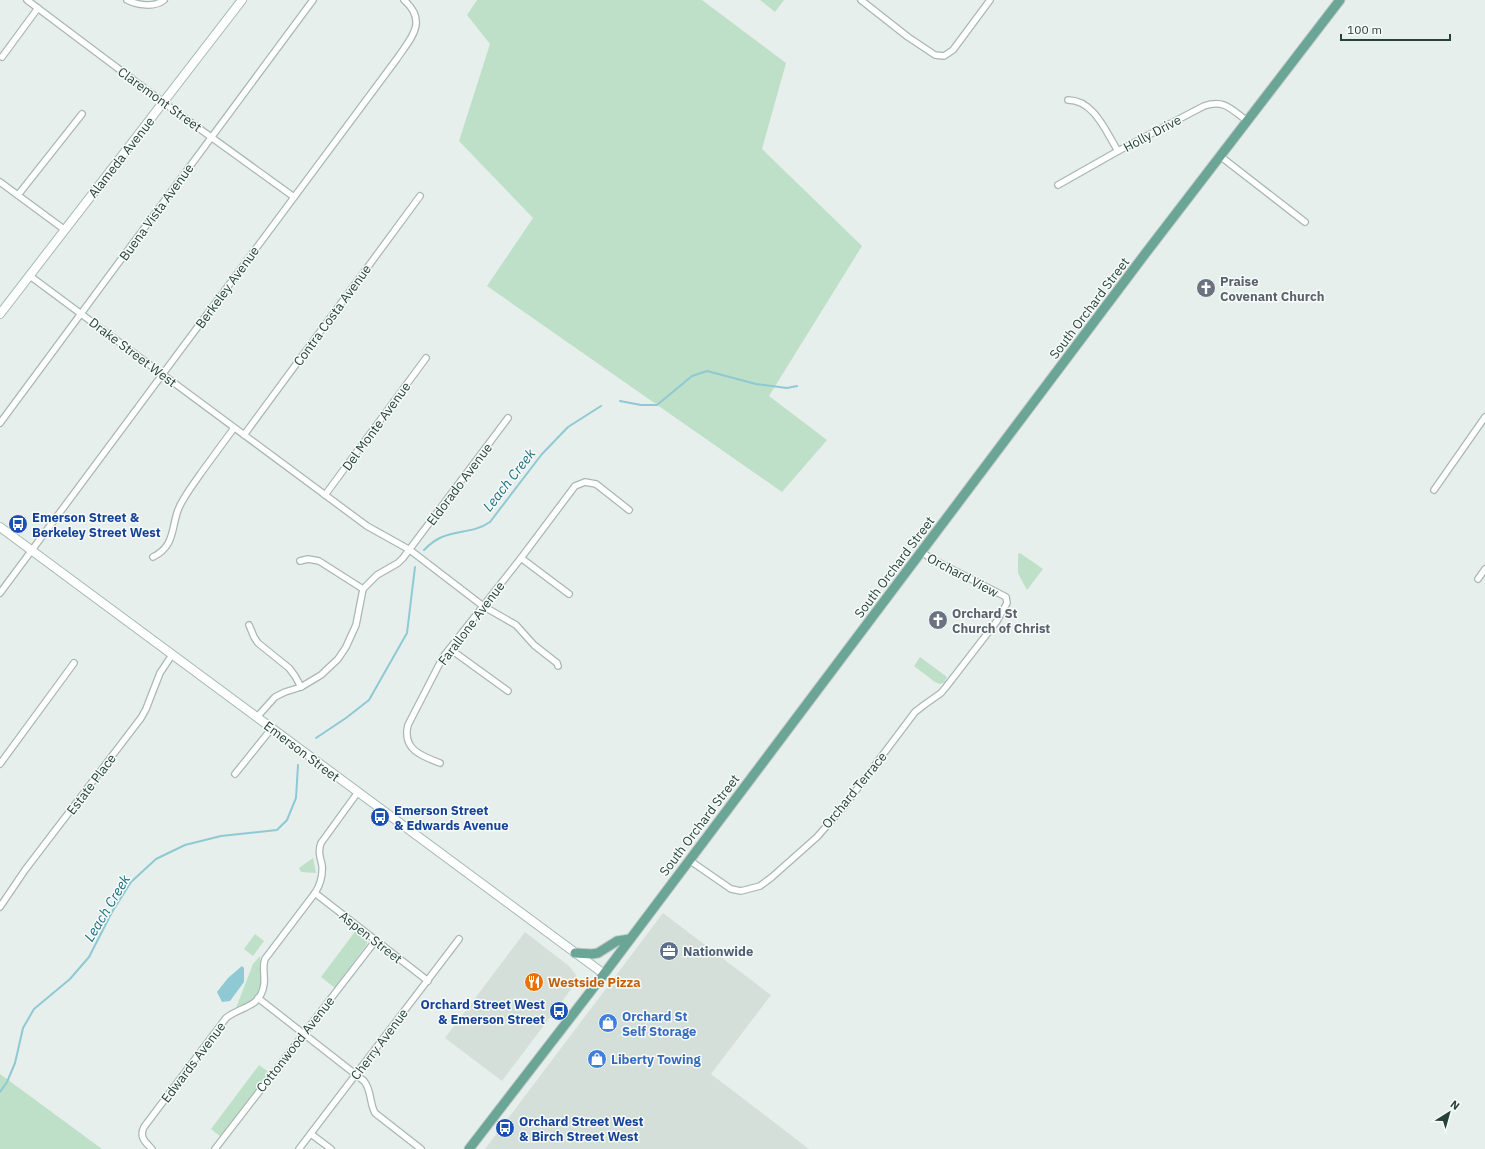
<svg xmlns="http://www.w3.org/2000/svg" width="1485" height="1149" font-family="'IBM Plex Sans',sans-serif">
<rect width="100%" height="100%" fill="#e6efeb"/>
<g fill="#d4dfda">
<polygon points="663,913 771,995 711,1074 809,1149 485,1149"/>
<polygon points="525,932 569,966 576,975 575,984 502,1081 445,1038"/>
</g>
<g fill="#bfe0c8">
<polygon points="477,0 702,0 786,63 762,149 862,246 769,396 827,440 782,492 487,286 533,218 459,141 490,44 467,15"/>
<polygon points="760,0 784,0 775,12"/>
<polygon points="1020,553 1043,569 1027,590 1018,573 1018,554"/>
<polygon points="920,657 947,677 944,683 940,684 935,682 914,666"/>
<polygon points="313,858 316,873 301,872 299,868"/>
<path d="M357,929c6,5 11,8 10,15l-32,44 -14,-11z"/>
<polygon points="255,934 264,941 253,956 244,949"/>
<path d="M260,956c2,26 5,44 -24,52l17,-44z"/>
<polygon points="259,1065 270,1073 221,1137 211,1129"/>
<polygon points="0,1074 102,1149 0,1149"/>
</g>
<polygon fill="#8ec9d4" points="242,966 244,968 244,982 230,1001 222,1002 217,992 228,978"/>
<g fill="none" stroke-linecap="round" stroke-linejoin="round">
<g stroke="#8ec9d4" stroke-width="2">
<polyline points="620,401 641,405 657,405 692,376 707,371 756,384 787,388 797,386"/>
<path d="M424,550c5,-5 10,-10 18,-13 16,-7 32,-4 48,-15l52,-68 26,-27 33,-21"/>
<polyline points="316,738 346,718 369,700 407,633 415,567"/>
<polyline points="0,1092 7,1082 15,1063 23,1028 34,1009 70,979 89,957 112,912 131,882 156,859 185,845 221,836 277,830 287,820 296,798 298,765"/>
</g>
<defs>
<g id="street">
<polyline points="27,0 164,103 294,197"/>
<path d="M127,0c10,5 27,8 37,0"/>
<polyline points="861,0 908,37 935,55 944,56 953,50 990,0"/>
<polyline points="2,57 38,8"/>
<path d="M1068,100c26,0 38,32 50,51"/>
<polyline points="1220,156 1305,222"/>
<polyline points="0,182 65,230"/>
<path d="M1058,185l60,-34 86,-45c20,-7 27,3 43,15"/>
<polyline points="18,195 82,114"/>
<polyline points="30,276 367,526 410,550 483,606 516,625 534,645 557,663 558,666"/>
<polyline points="0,423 313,0"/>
<polyline points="244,435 420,196"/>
<polyline points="1434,490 1485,417"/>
<polyline points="325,495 426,358"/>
<path d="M153,557c22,-11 18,-28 25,-47 5,-13 15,-25 23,-37 11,-15 22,-30 33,-45"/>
<polyline points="521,558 569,594"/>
<polyline points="300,561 308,559 319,561 363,589"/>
<polyline points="1478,579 1485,569"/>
<path d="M0,593l396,-533c14,-21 33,-38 8,-60"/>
<polyline points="249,625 254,637 258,643 289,668 295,676 301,687"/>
<polyline points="450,649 508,691"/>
<polyline points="257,717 275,697 285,692 301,687 321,675 338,659 346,647 356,625 363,589 377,575 398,563 403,558 508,418"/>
<path d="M440,763c-19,-7 -38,-14 -32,-38l35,-68 78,-99 54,-72 10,-4 11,2 33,26"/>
<polyline points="0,764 74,663"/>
<polyline points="235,774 272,728"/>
<polyline points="689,860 731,889 741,891 760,886 772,877 817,837 845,805 915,712 924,705 941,693 946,687 997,621 1007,603 1006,597 930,558 922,552"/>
<polyline points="315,893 428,981"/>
<polyline points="0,907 25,870 141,718 146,709 160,673 172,655"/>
<path d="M258,998l106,83c8,10 5,21 11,32l46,36"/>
<polyline points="311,1134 331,1149"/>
<path d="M152,1149c-7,-7 -13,-12 -8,-22l82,-109c15,-12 35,-10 38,-34 1,-9 -2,-17 1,-25l50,-66c5,-8 8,-18 7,-28 -2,-8 -4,-14 -1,-22l37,-51"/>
<polyline points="215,1149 376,940"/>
<polyline points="299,1149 459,939"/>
</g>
<g id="secondary">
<polyline points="0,314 242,0"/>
<polyline points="0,527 604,974"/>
</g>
<g id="primary">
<polyline points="575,953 592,954 598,953 617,941 630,939"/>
<polyline points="469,1149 604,974 1145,254 1340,0"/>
</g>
</defs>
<use href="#street" stroke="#a8b8b2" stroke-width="8"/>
<use href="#secondary" stroke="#a4bbb3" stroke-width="10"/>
<use href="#primary" stroke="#c2cac8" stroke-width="11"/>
<use href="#street" stroke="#fff" stroke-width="5.5"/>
<use href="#secondary" stroke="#fff" stroke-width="8"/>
<use href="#primary" stroke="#6aa596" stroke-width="9"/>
</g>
<defs>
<symbol id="church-disc" viewBox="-11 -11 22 22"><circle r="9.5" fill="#6b7280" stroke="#f7fbf9"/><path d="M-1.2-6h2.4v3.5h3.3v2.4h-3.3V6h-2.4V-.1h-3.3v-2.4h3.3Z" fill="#fff"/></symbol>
<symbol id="bus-disc" viewBox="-11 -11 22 22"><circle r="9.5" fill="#1a4fb4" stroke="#f7fbf9"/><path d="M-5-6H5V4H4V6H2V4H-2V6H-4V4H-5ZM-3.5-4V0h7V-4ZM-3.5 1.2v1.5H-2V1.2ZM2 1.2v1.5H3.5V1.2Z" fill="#fff"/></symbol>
<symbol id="office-disc" viewBox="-11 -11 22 22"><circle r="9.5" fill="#5c6f8a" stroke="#f7fbf9"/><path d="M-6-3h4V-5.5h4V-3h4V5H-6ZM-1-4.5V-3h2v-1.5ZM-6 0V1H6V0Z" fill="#fff"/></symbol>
<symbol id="restaurant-disc" viewBox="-11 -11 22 22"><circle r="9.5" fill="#e8710a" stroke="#f7fbf9"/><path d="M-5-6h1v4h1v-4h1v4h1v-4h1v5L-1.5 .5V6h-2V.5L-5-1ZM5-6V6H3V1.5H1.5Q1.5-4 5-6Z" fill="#fff"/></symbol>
<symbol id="shop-disc" viewBox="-11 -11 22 22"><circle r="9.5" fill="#3f7fe0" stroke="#f7fbf9"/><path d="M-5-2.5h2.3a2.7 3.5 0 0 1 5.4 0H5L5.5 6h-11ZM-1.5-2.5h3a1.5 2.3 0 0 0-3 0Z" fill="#fff"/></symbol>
</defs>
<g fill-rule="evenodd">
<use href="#church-disc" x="1195" y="277" width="22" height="22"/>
<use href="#bus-disc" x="7" y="513" width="22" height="22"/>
<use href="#church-disc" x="927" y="609" width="22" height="22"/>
<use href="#bus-disc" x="369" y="806" width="22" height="22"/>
<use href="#office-disc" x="658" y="940" width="22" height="22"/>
<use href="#restaurant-disc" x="523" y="971" width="22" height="22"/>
<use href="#bus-disc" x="548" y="1000" width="22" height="22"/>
<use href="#shop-disc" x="597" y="1012" width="22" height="22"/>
<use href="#shop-disc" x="586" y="1048" width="22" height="22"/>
<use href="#bus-disc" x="494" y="1117" width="22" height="22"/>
</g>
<g text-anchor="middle" stroke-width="3" stroke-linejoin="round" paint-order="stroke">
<g font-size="13" fill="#24423a" stroke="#f7fbf9">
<text transform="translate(160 99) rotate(36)" y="5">Claremont Street</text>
<text transform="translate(1152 133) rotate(-28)" y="5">Holly Drive</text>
<text transform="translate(121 157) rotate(-52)" y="5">Alameda Avenue</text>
<text transform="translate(156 212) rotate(-54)" y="5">Buena Vista Avenue</text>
<text transform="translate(227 287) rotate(-54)" y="5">Berkeley Avenue</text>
<text transform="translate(1089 308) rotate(-53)" y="5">South Orchard Street</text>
<text transform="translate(332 315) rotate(-54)" y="5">Contra Costa Avenue</text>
<text transform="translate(133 352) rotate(37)" y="5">Drake Street West</text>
<text transform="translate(376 426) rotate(-54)" y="5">Del Monte Avenue</text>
<text transform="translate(459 484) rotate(-53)" y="5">Eldorado Avenue</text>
<text transform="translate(894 567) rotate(-53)" y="5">South Orchard Street</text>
<text transform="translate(963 575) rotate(28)" y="5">Orchard View</text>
<text transform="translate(471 623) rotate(-53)" y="5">Farallone Avenue</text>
<text transform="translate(302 751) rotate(37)" y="5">Emerson Street</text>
<text transform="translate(91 784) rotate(-53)" y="5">Estate Place</text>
<text transform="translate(854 790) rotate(-51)" y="5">Orchard Terrace</text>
<text transform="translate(699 825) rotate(-53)" y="5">South Orchard Street</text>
<text transform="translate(371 937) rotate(38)" y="5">Aspen Street</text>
<text transform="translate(295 1044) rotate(-52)" y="5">Cottonwood Avenue</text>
<text transform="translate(379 1044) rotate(-53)" y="5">Cherry Avenue</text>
<text transform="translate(193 1062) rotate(-53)" y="5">Edwards Avenue</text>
</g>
<g font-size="13" font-weight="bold" fill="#5b616d" stroke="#f7fbf9" text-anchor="start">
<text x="1220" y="286">Praise<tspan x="1220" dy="15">Covenant Church</tspan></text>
<text x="952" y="618">Orchard St<tspan x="952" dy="15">Church of Christ</tspan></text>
</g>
<g font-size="13" font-weight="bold" fill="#164399" stroke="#f7fbf9" text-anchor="start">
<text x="32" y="522">Emerson Street &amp;<tspan x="32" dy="15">Berkeley Street West</tspan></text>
<text x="394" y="815">Emerson Street<tspan x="394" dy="15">&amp; Edwards Avenue</tspan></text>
<text x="545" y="1009" text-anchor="end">Orchard Street West<tspan x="545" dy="15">&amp; Emerson Street</tspan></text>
<text x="519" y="1126">Orchard Street West<tspan x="519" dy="15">&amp; Birch Street West</tspan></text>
</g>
<g font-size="13" font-weight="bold" fill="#4e5e75" stroke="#f7fbf9" text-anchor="start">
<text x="683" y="956">Nationwide</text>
</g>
<g font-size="13" font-weight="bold" fill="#c56008" stroke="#f7fbf9" text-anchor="start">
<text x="548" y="987">Westside Pizza</text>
</g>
<g font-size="13" font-weight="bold" fill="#366cbe" stroke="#f7fbf9" text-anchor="start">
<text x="622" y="1021">Orchard St<tspan x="622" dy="15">Self Storage</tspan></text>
<text x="611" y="1064">Liberty Towing</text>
</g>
<g font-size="14" font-style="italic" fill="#1c6f80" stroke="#f7fbf9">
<text transform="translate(509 480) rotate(-52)" y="5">Leach Creek</text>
<text transform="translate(107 908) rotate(-59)" y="5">Leach Creek</text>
</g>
</g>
<g transform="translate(1449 1113) rotate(37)" stroke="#f7fbf9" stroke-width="3" paint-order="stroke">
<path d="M0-3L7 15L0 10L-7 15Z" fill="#24423a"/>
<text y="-6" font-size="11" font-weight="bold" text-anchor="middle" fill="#24423a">N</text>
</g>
<path d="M1341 34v6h109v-6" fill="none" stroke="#24423a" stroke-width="2"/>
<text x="1347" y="34" font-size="12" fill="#24423a" stroke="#f7fbf9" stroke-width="3" paint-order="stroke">100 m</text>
</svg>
